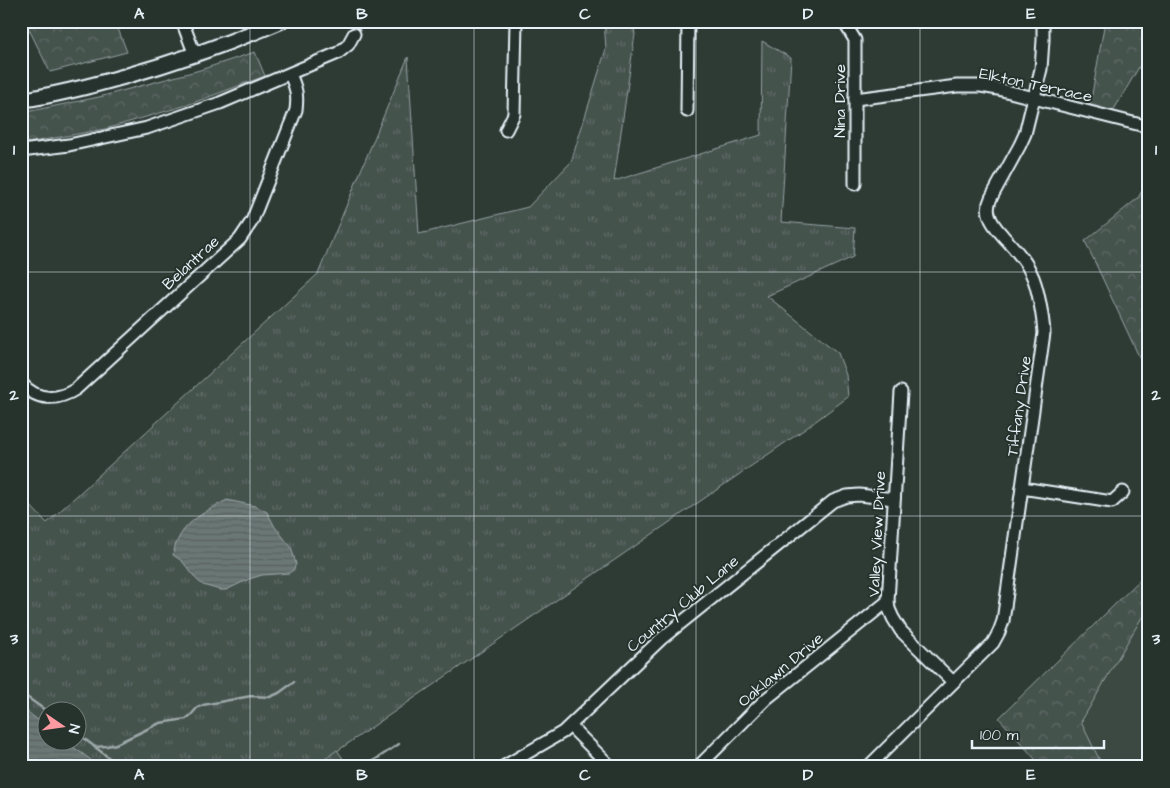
<svg xmlns="http://www.w3.org/2000/svg" width="1170" height="788" font-family="'Architects Daughter',sans-serif">
<defs>
<pattern id="grass-tufts" width="24" height="20" patternUnits="userSpaceOnUse" patternTransform="scale(1.25)"><rect width="24" height="20" fill="#45524e"/><path d="M3 7l-1-3M5 7V3M7 7l1-3M15 17l-1-3M17 17v-4M19 17l1-3" fill="none" stroke="#606b68"/></pattern>
<pattern id="forest-crowns" width="20" height="18" patternUnits="userSpaceOnUse" patternTransform="scale(1.25)"><rect width="20" height="18" fill="#45524e"/><path d="M2 6a3 3 0 1 1 6 0M12 15a3 3 0 1 1 6 0" fill="none" stroke="#606b68"/></pattern>
<pattern id="wetland-marsh" width="20" height="14" patternUnits="userSpaceOnUse" patternTransform="scale(1.25)"><rect width="20" height="14" fill="#45524e"/><path d="M1 5h8M5 5V1M11 12h8M15 12V8" fill="none" stroke="#606b68"/></pattern>
<pattern id="water-rules" width="6" height="5" patternUnits="userSpaceOnUse" patternTransform="scale(1.25)"><rect width="6" height="5" fill="#6b7775"/><path d="M0 2.5h6" fill="none" stroke="#586060"/></pattern>
</defs>
<rect width="100%" height="100%" fill="#2e3b35"/>
<filter id="ink" filterUnits="userSpaceOnUse"><feTurbulence type="fractalNoise" baseFrequency=".02" numOctaves="2"/><feDisplacementMap in="SourceGraphic" scale="10" xChannelSelector="R" yChannelSelector="G"/><feConvolveMatrix kernelMatrix="1 2 1 2 8 2 1 2 1" color-interpolation-filters="sRGB"/></filter>
<g filter="url(#ink)">
<polygon fill="#3b4843" points="1149,571 1149,767 1042,767"/>
<path fill="url(#grass-tufts)" stroke="#96a2a3" fill-rule="evenodd" d="M604,21h29l2,13 -21,147 147,-46 1,-94 29,17 -10,164 74,6 -2,29 -86,39 71,57 8,22 2,22 -43,32 -491,338h-293v-271l26,27 271,-249 90,-217 11,177 109,-27 43,-45 35,-113zM48,710h30v30h-30z"/>
<g fill="url(#forest-crowns)" stroke="#96a2a3">
<polygon points="25,21 115,21 127,52 50,72"/>
<polygon points="1105,21 1149,21 1149,50 1109,118 1089,111"/>
<polygon points="255,52 265,76 187,105 105,129 21,144 21,113 99,97 200,70"/>
<polygon points="1149,178 1149,378 1085,241 1138,198"/>
<polygon points="1149,571 1149,605 1081,722 1103,767 1042,767 999,718"/>
</g>
<polygon fill="url(#wetland-marsh)" stroke="#96a2a3" points="337,750 349,767 314,767"/>
<g fill="url(#water-rules)" stroke="#9da8a9">
<path d="M227,500l28,6 12,6 8,15 16,20 5,17 -3,6 -4,3 -27,2 -13,4 -23,11h-6l-17,-5 -6,-5 -15,-19 -9,-6c5,-30 29,-42 54,-55z"/>
<polygon points="21,707 47,727 48,740 65,741 91,760 97,767 21,767"/>
</g>
<g fill="none" stroke-linecap="round" stroke-linejoin="round">
<g stroke="#9da8a9" stroke-width="2.5">
<polyline points="21,693 48,712"/>
<polyline points="78,734 121,767"/>
<polyline points="94,747 107,746 116,744 160,723 186,719 191,715 197,708 203,705 251,696 270,697 279,693 294,682"/>
<polyline points="364,767 399,744"/>
</g>
<defs>
<g id="minor">
<polyline points="182,21 195,55"/>
<polyline points="844,22 855,40 855,184"/>
<polyline points="855,99 957,86 981,86 998,89 1149,127"/>
<polyline points="687,111 688,21"/>
<polyline points="506,130 514,114 516,21"/>
<polyline points="21,151 69,145 147,128 220,103 338,53 348,45 354,34"/>
<path d="M21,383c16,18 36,18 55,6l164,-150 12,-18 44,-111c2,-15 0,-22 -6,-36"/>
<polyline points="901,392 888,601 889,609 893,618 901,631 953,682"/>
<polyline points="1022,488 1112,502 1123,492"/>
<polyline points="570,726 611,767"/>
<polyline points="503,767 563,732 661,639 833,501 847,496 859,495 894,499"/>
<polyline points="698,767 766,699 888,601"/>
<path d="M868,767l125,-124 6,-11 4,-11 41,-288c-1,-15 -6,-47 -13,-60 -6,-14 -18,-26 -28,-37 -5,-6 -11,-12 -13,-19 -3,-7 -2,-13 1,-19l29,-53 5,-11 16,-65 2,-29v-19"/>
</g>
<path id="major" d="M21,100c36,-5 70,-14 105,-24 53,-15 104,-33 155,-55"/>
</defs>
<use href="#minor" stroke="#e8f1f8" stroke-width="15"/>
<use href="#major" stroke="#e8f1f8" stroke-width="18"/>
<use href="#minor" stroke="#26332d" stroke-width="11"/>
<use href="#major" stroke="#26332d" stroke-width="14"/>
</g>
</g>
<path fill="none" stroke="#e8f1f8" stroke-width="1" stroke-opacity="0.55" d="M250,21v746M474,21v746M696,21v746M920,21v746M21,272h1128M21,516h1128"/>
<g text-anchor="middle" stroke-width="4" stroke-linejoin="round" paint-order="stroke">
<g font-size="16" fill="#e8f1f8" stroke="#26332d">
<text transform="translate(1036 84) rotate(12)" y="6">Elkton Terrace</text>
<text transform="translate(839 101) rotate(-90)" y="6">Nina Drive</text>
<text transform="translate(190 262) rotate(-43)" y="6">Belantrae</text>
<text transform="translate(1018 406) rotate(-82)" y="6">Tiffany Drive</text>
<text transform="translate(876 534) rotate(-87)" y="6">Valley View Drive</text>
<text transform="translate(682 603) rotate(-40)" y="6">Country Club Lane</text>
<text transform="translate(780 669) rotate(-40)" y="6">Oaklawn Drive</text>
</g>
</g>
<rect width="1170" height="788" fill="none" stroke="#26332d" stroke-width="55"/>
<g transform="translate(62 726) rotate(103)"><circle r="24" fill="#26332d" stroke="#747f7e"/>
<path d="M0-4L9 19L0 12L-9 19Z" fill="#ff9aa2"/>
<text y="-8" font-size="14" font-weight="bold" text-anchor="middle" fill="#e8f1f8">N</text>
</g>
<path d="M972 740v8h132v-8" fill="none" stroke="#e8f1f8" stroke-width="2.5"/>
<text x="980" y="740" font-size="15" fill="#e8f1f8" stroke="#26332d" stroke-width="4" paint-order="stroke">100 m</text>
<rect x="28" y="28" width="1114" height="732" fill="none" stroke="#e8f1f8" stroke-width="2"/>
<g font-size="16" text-anchor="middle" font-weight="bold" fill="#e8f1f8">
<text x="139" y="19">A</text>
<text x="362" y="19">B</text>
<text x="585" y="19">C</text>
<text x="808" y="19">D</text>
<text x="1031" y="19">E</text>
<text x="14" y="155">1</text>
<text x="1156" y="155">1</text>
<text x="14" y="400">2</text>
<text x="1156" y="400">2</text>
<text x="14" y="644">3</text>
<text x="1156" y="644">3</text>
<text x="139" y="780">A</text>
<text x="362" y="780">B</text>
<text x="585" y="780">C</text>
<text x="808" y="780">D</text>
<text x="1031" y="780">E</text>
</g>
</svg>
